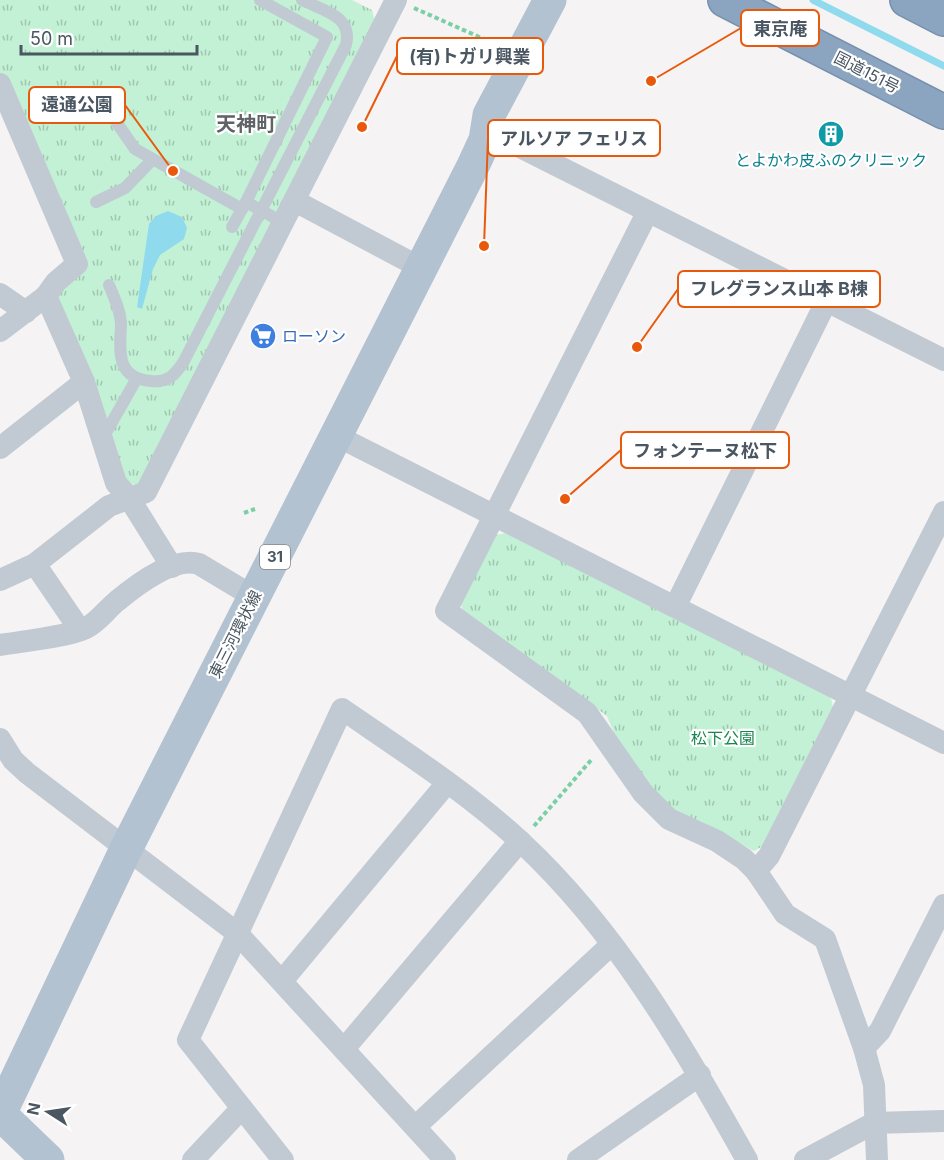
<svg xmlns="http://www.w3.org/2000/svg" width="944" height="1160" font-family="Inter,'Noto Sans JP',sans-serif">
<defs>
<pattern id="park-tufts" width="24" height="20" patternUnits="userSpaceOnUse" patternTransform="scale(1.5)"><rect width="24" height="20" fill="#c3f1d5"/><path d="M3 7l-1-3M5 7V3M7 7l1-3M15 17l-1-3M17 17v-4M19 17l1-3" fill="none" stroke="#a0c6b0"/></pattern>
</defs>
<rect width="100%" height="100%" fill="#f5f3f3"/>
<g fill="url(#park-tufts)">
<polygon points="0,0 352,0 372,10 376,25 140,485 126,484 58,299 61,286 85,264 0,74"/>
<polygon points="505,533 830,696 834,709 763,846 754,851 702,822 675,812 651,786 614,733 607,716 462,610 461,601 492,536"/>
</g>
<polygon fill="#90daee" points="168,211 182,217 187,228 184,239 160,255 153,269 142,309 137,307 149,224 156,216"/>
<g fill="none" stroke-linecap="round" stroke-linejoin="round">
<polyline stroke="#90daee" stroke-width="7" points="813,0 944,66"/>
<defs>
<g id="highway">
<polyline points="725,0 944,112"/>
<polyline points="907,0 944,19"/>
</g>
</defs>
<use href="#highway" stroke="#7690ad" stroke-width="36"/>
<g stroke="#7ad0a6" stroke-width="4" stroke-dasharray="4.5 3" stroke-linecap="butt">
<polyline points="414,8 495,44"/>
<polyline points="244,513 255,509"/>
<polyline points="534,826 592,759"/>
</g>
<g stroke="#c1cad2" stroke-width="12">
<polyline points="260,0 327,37 246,202 284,223"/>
<polyline points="56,108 81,97 94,100 110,113 135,149 242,209"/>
<polyline points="96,202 125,188 152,160"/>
<polyline points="232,227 246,202"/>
<path d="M109,285c5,12 12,27 12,40 -1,25 -6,53 30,56 17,2 25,-7 33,-20l162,-316c7,-29 -22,-34 -44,-45"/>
<polyline points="103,438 137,378"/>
</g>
<g stroke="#c1cad2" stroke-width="22">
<polyline points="0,84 77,264 56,282 46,296"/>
<polyline points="486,130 944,360"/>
<polyline points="295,201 421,268"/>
<polyline points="647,213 446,611 587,713 643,793 669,819 717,841 744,859 756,871 785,914 825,939 864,1048 874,1085 877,1160"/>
<polyline points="0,294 26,312"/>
<polyline points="0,331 46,296 84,382 116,483 129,498 172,567"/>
<polyline points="337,436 944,743"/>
<polyline points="0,448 84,382"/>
<polyline points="35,564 80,630"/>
<polyline points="0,580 35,564 109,506 146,492 396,0"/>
<polyline points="676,605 826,302"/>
<path d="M0,645c23,-4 67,-8 86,-17 12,-6 21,-19 31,-27 19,-16 57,-45 82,-37l55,33"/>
<polyline points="0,739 13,760 27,773 237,933 445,1160"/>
<polyline points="756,871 769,856 944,512"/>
<polyline points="282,981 447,783"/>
<polyline points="864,1048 880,1031 944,905"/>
<polyline points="344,1049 520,841"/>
<polyline points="415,1127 612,944"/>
<polyline points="193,1160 241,1109"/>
<path d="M283,1160l-95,-120 154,-331c61,42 125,83 179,133 97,90 162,204 226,318"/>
<polyline points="578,1160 700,1075"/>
<polyline points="805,1160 874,1123 944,1121"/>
</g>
<polyline stroke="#b3c2d1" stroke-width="33" points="48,1160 0,1114 126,849 473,166 485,140 489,115 550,0"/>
<use href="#highway" stroke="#8ba5c1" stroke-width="33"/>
</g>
<defs>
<symbol id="building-disc" viewBox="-11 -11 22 22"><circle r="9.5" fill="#0f9aa8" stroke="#fff"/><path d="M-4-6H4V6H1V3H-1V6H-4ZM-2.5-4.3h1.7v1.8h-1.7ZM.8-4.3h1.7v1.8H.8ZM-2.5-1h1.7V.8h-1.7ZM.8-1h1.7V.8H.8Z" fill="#fff"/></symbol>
<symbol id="supermarket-disc" viewBox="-11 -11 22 22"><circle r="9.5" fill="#3f7fe0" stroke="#fff"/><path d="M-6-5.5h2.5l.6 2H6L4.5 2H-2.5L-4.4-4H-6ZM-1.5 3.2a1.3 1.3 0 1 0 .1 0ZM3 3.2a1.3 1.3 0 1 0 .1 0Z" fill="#fff"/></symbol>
</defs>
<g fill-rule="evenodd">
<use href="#building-disc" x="816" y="119" width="30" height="30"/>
<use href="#supermarket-disc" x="248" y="321" width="30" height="30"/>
</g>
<g text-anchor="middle" stroke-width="4.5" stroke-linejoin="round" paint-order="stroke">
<rect fill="#fff" stroke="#808990" stroke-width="1.5" x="260" y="545" width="30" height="24" rx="4.5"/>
<g font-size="15" font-weight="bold" fill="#4a5661">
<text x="275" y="562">31</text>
</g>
<g font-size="16" fill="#4a5661" stroke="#fff">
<text transform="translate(867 72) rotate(27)" y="6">国道151号</text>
<text transform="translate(235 634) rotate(-63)" y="6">東三河環状線</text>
</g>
<g font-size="16" fill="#0d838f" stroke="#fff">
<text x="831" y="166">とよかわ皮ふのクリニック</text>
</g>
<g font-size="16" fill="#366cbe" stroke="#fff" text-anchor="start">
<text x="282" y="342">ローソン</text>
</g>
<g font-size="16" fill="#17864f" stroke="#fff">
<text x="723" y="744">松下公園</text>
</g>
<g font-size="20" font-weight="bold" fill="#5f6368" stroke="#fff">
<text x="246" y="131">天神町</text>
</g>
</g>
<path fill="none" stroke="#e8590c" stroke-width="2" d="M651 81L741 28M362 127L397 56M173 171L125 105M484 246L488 138M637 347L678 289M565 499L621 450"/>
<g fill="#e8590c" stroke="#fff" stroke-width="2">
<circle cx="651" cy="81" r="6"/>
<circle cx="362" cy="127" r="6"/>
<circle cx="173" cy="171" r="6"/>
<circle cx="484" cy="246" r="6"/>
<circle cx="637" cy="347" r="6"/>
<circle cx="565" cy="499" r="6"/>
</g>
<g fill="#fff" stroke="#e8590c" stroke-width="2">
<rect x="741" y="10" width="78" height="36" rx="6"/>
<rect x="397" y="38" width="146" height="36" rx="6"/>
<rect x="29" y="87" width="96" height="36" rx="6"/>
<rect x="488" y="120" width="172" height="36" rx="6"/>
<rect x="678" y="271" width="202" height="36" rx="6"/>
<rect x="621" y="432" width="168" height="36" rx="6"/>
</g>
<g font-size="18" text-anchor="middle" font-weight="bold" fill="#4a5661">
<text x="780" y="35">東京庵</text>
<text x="470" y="63">(有)トガリ興業</text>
<text x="77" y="111">遠通公園</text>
<text x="574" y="145">アルソア フェリス</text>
<text x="779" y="295">フレグランス山本 B棟</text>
<text x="705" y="457">フォンテーヌ松下</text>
</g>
<g transform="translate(48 1112) rotate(282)" stroke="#ffffff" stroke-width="4.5" paint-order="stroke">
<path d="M0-4.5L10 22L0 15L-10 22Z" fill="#4a5661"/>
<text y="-9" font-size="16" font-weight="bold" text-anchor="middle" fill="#4a5661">N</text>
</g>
<path d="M21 45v9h176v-9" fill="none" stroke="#4a5661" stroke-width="3"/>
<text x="30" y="45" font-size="18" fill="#4a5661" stroke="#ffffff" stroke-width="4.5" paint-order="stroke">50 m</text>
</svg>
